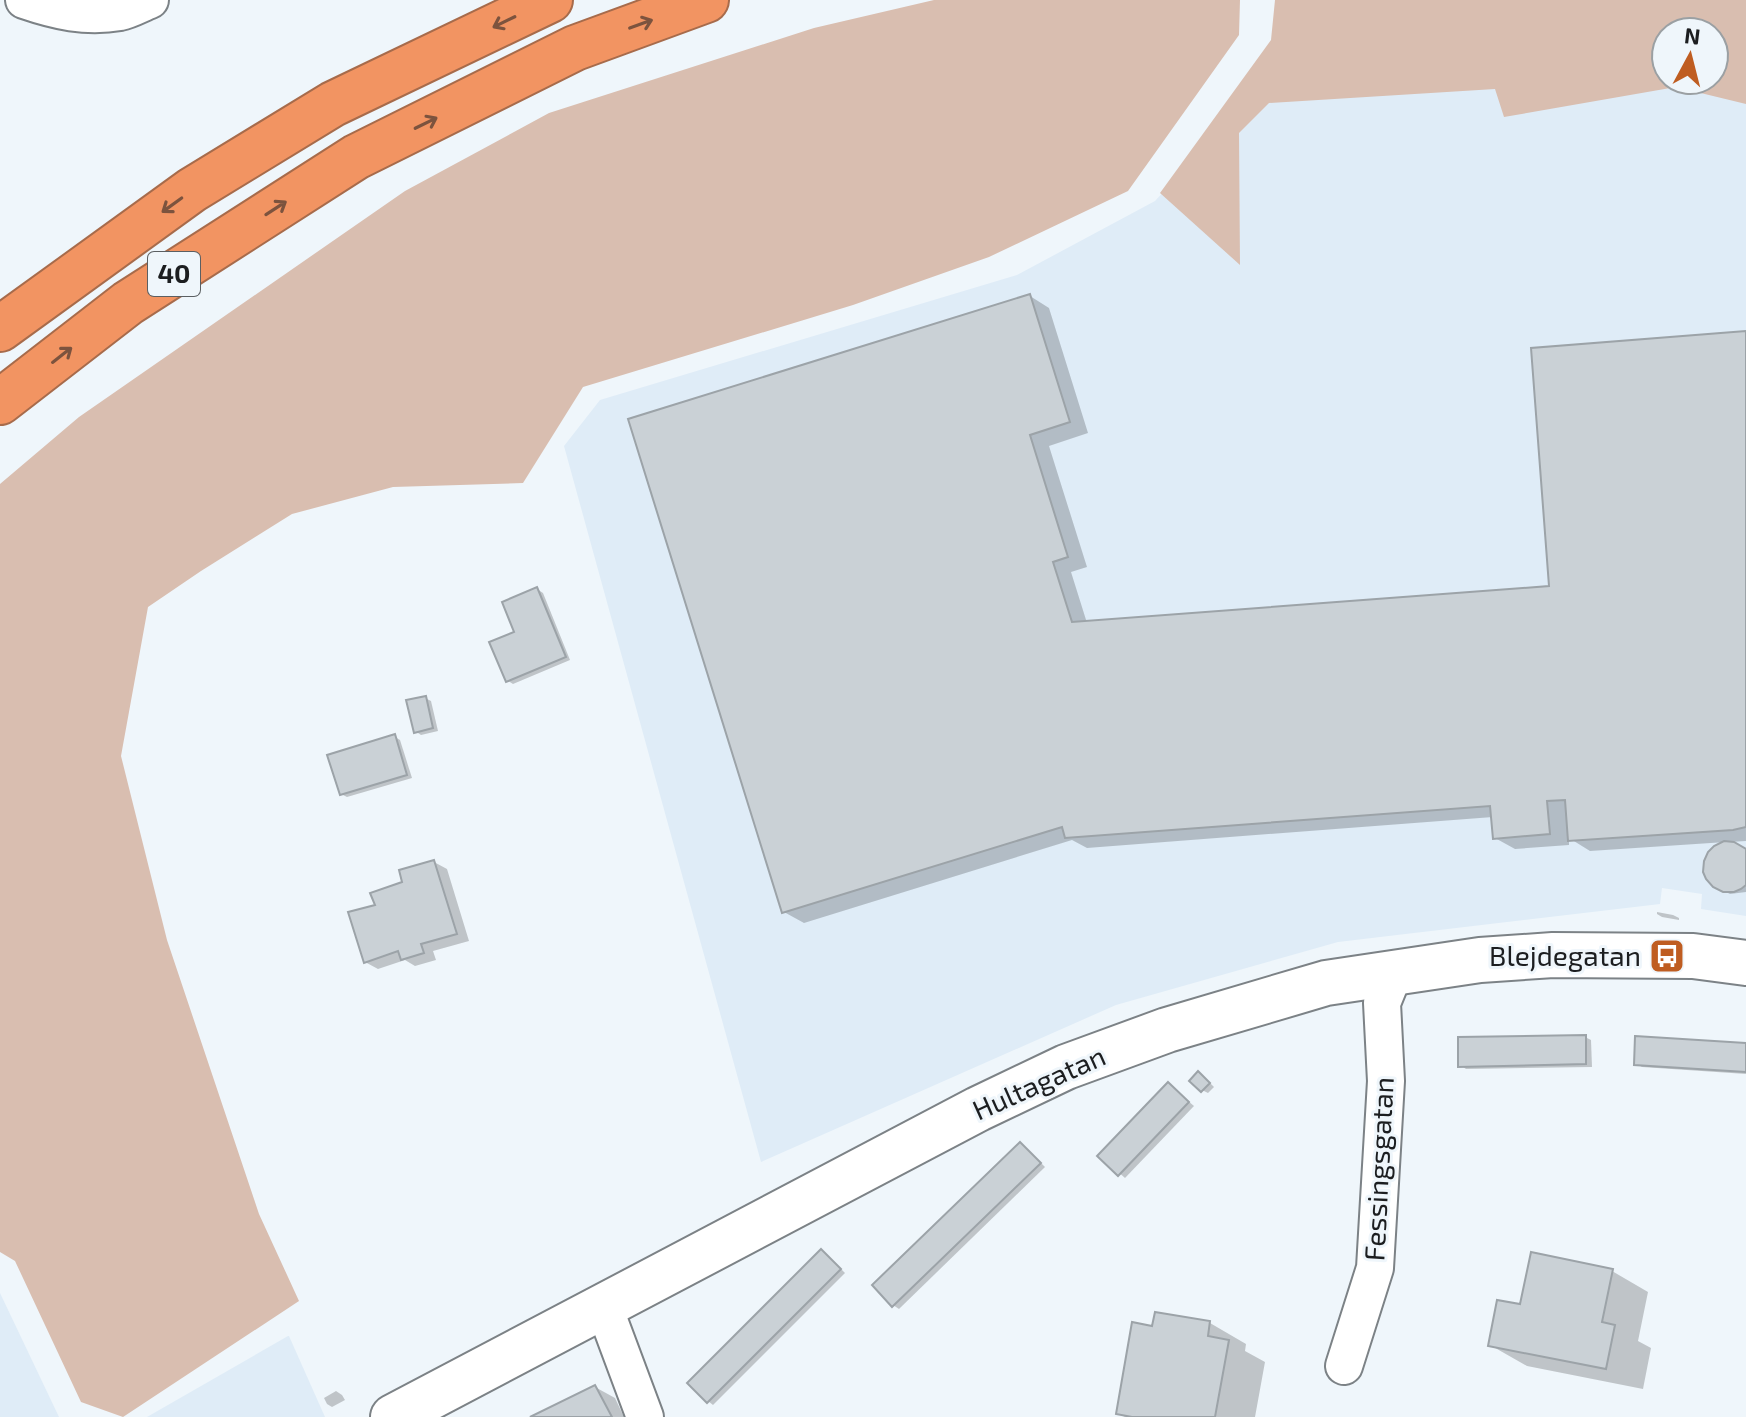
<svg xmlns="http://www.w3.org/2000/svg" width="1746" height="1417" font-family="'Exo 2',sans-serif">
<rect width="100%" height="100%" fill="#eff6fb"/>
<g fill="#dfecf7">
<polygon points="1279,66 1666,80 1714,80 1746,68 1746,916 1701,909 1702,894 1662,888 1660,904 1338,942 1116,1005 761,1162 564,446 600,400 1017,275 1155,201"/>
<polygon points="0,1293 59,1417 0,1417"/>
<polygon points="289,1336 325,1417 147,1417 288,1336"/>
</g>
<g fill="#d9beb0" fill-rule="evenodd">
<polygon points="934,0 1240,0 1239,35 1128,191 989,257 853,305 583,387 523,483 393,487 292,514 201,571 148,607 121,756 167,940 259,1214 299,1301 123,1417 81,1402 15,1261 0,1252 0,484 79,417 405,191 549,113 814,28"/>
<path d="M1275,0h471v104l-70,-17 -172,30 -9,-28 -226,14 -30,30 1,132 -80,-72 111,-153zM1714,32v48h-48v-48z"/>
</g>
<g fill="#0003">
<polygon points="1030,296 1049,308 1088,433 1049,446 1087,567 1071,572 1087,623 1551,588 1746,333 1746,841 1730,842 1746,850 1746,892 1730,894 1714,886 1726,842 1590,851 1569,838 1569,845 1515,849 1495,838 1493,817 1087,848 1072,840 804,923 784,912"/>
<polygon points="537,589 543,593 570,660 513,684 507,680 517,633"/>
<polygon points="425,698 431,701 438,731 421,735 415,731"/>
<polygon points="395,737 400,740 412,778 347,797 341,794"/>
<polygon points="434,862 447,869 469,941 433,951 436,960 415,966 405,960 378,969 365,962 404,884"/>
<polygon points="1657,912 1673,915 1679,918 1679,920 1662,917 1657,914"/>
<polygon points="1585,1037 1591,1040 1592,1067 1466,1069 1460,1065"/>
<polygon points="1746,1045 1746,1074 1642,1067 1636,1063"/>
<polygon points="1204,1077 1214,1087 1208,1093 1202,1090"/>
<polygon points="1169,1085 1194,1106 1125,1178 1100,1156"/>
<polygon points="1021,1144 1026,1148 1045,1167 899,1309 893,1305"/>
<polygon points="821,1251 827,1255 845,1273 713,1405 708,1401"/>
<polygon points="1612,1271 1648,1292 1638,1341 1651,1348 1643,1389 1527,1366 1490,1345 1522,1307"/>
<polygon points="1210,1323 1246,1344 1245,1351 1265,1362 1255,1417 1125,1417 1118,1413 1154,1328"/>
<polygon points="595,1387 615,1398 624,1417 535,1417"/>
<polygon points="336,1391 342,1395 345,1400 332,1407 327,1404 324,1398"/>
</g>
<g fill="#cad1d6" stroke="#9ca3a8" stroke-width="2">
<polygon points="1030,294 1070,422 1030,435 1068,557 1053,562 1072,622 1549,586 1531,348 1746,331 1746,827 1733,830 1568,841 1565,800 1547,801 1550,834 1493,839 1490,806 1065,838 1062,827 782,913 628,419"/>
<polygon points="537,587 566,657 506,682 489,642 514,632 502,602"/>
<polygon points="426,696 433,728 414,733 406,700"/>
<polygon points="395,734 407,775 340,795 327,755"/>
<polygon points="1724,841 1734,842 1746,849 1746,885 1741,889 1734,892 1723,892 1713,887 1706,879 1703,872 1704,861 1708,852 1714,846"/>
<polygon points="434,860 457,934 421,944 424,953 401,960 398,951 364,963 348,912 375,905 370,893 402,882 399,870"/>
<polygon points="1586,1035 1586,1064 1458,1067 1458,1037"/>
<polygon points="1635,1036 1746,1043 1746,1072 1634,1065"/>
<polygon points="1198,1071 1210,1083 1201,1092 1189,1081"/>
<polygon points="1168,1082 1189,1102 1118,1176 1097,1156"/>
<polygon points="1020,1142 1041,1163 892,1307 872,1285"/>
<polygon points="821,1249 841,1269 707,1403 687,1383"/>
<polygon points="1531,1252 1613,1269 1602,1322 1615,1325 1606,1369 1488,1346 1497,1300 1520,1304"/>
<polygon points="1155,1312 1210,1321 1208,1336 1229,1340 1215,1417 1132,1417 1116,1414 1132,1322 1152,1326"/>
<polygon points="595,1385 612,1417 530,1417"/>
</g>
<g fill="none" stroke-linecap="round" stroke-linejoin="round">
<defs>
<g id="minor">
<path d="M24,0c32,11 62,18 96,12 10,-2 20,-8 30,-12"/>
<polyline points="604,1307 645,1417"/>
<polyline points="1344,1366 1375,1268 1386,1081 1382,1003 1395,971"/>
</g>
<polyline id="tertiary" points="393,1417 978,1109 1066,1067 1167,1030 1326,983 1480,960 1553,955 1693,956 1746,963"/>
<g id="motorway">
<polyline points="0,329 192,190 333,104 550,0"/>
<polyline points="0,402 128,303 356,157 575,48 706,0"/>
</g>
</defs>
<use href="#minor" stroke="#7c8286" stroke-width="40"/>
<use href="#tertiary" stroke="#7c8286" stroke-width="48"/>
<use href="#motorway" stroke="#a76b4b" stroke-width="48"/>
<use href="#minor" stroke="#fff" stroke-width="36"/>
<use href="#tertiary" stroke="#fff" stroke-width="44"/>
<use href="#motorway" stroke="#f29462" stroke-width="44"/>
</g>
<defs><path id="oneway-shaft" d="M-6 0H5M1.5-3L5.5 0L1.5 3" fill="none" stroke-width="1.6" stroke-linecap="round" stroke-linejoin="round" transform="scale(2)"/></defs>
<g stroke="#7c533e">
<use href="#oneway-shaft" transform="translate(504 22) rotate(154)"/>
<use href="#oneway-shaft" transform="translate(641 24) rotate(-20)"/>
<use href="#oneway-shaft" transform="translate(426 123) rotate(-26)"/>
<use href="#oneway-shaft" transform="translate(172 205) rotate(144)"/>
<use href="#oneway-shaft" transform="translate(276 208) rotate(-33)"/>
<use href="#oneway-shaft" transform="translate(62 355) rotate(-38)"/>
</g>
<defs>
<symbol id="bus-square" viewBox="-11 -11 22 22"><rect x="-9" y="-9" width="18" height="18" rx="4" fill="#bf5d21" stroke="#eff6fb"/><path d="M-5-6H5V4H4V6H2V4H-2V6H-4V4H-5ZM-3.5-4V0h7V-4ZM-3.5 1.2v1.5H-2V1.2ZM2 1.2v1.5H3.5V1.2Z" fill="#fff"/></symbol>
</defs>
<g fill-rule="evenodd">
<use href="#bus-square" x="1647" y="936" width="40" height="40"/>
</g>
<g text-anchor="middle" stroke-width="6" stroke-linejoin="round" paint-order="stroke">
<rect fill="#eff6fb" stroke="#5b5f62" stroke-width="2" x="148" y="252" width="52" height="44" rx="6"/>
<g font-size="26" font-weight="bold" fill="#1c1e20">
<text x="174" y="283">40</text>
</g>
<g font-size="28" fill="#1c1e20" stroke="#eff6fb" text-anchor="end">
<text x="1641" y="966">Blejdegatan</text>
</g>
<g font-size="28" fill="#1c1e20" stroke="#eff6fb">
<text transform="translate(1039 1083) rotate(-24)" y="10">Hultagatan</text>
<text transform="translate(1379 1169) rotate(-87)" y="10">Fessingsgatan</text>
</g>
</g>
<g transform="translate(1690 56) rotate(7)"><circle r="38" fill="#eff6fb" stroke="#9ba0a3" stroke-width="2"/>
<path d="M0-6L14 30L0 20L-14 30Z" fill="#bf5d21"/>
<text y="-12" font-size="22" font-weight="bold" text-anchor="middle" fill="#1c1e20">N</text>
</g>
</svg>
